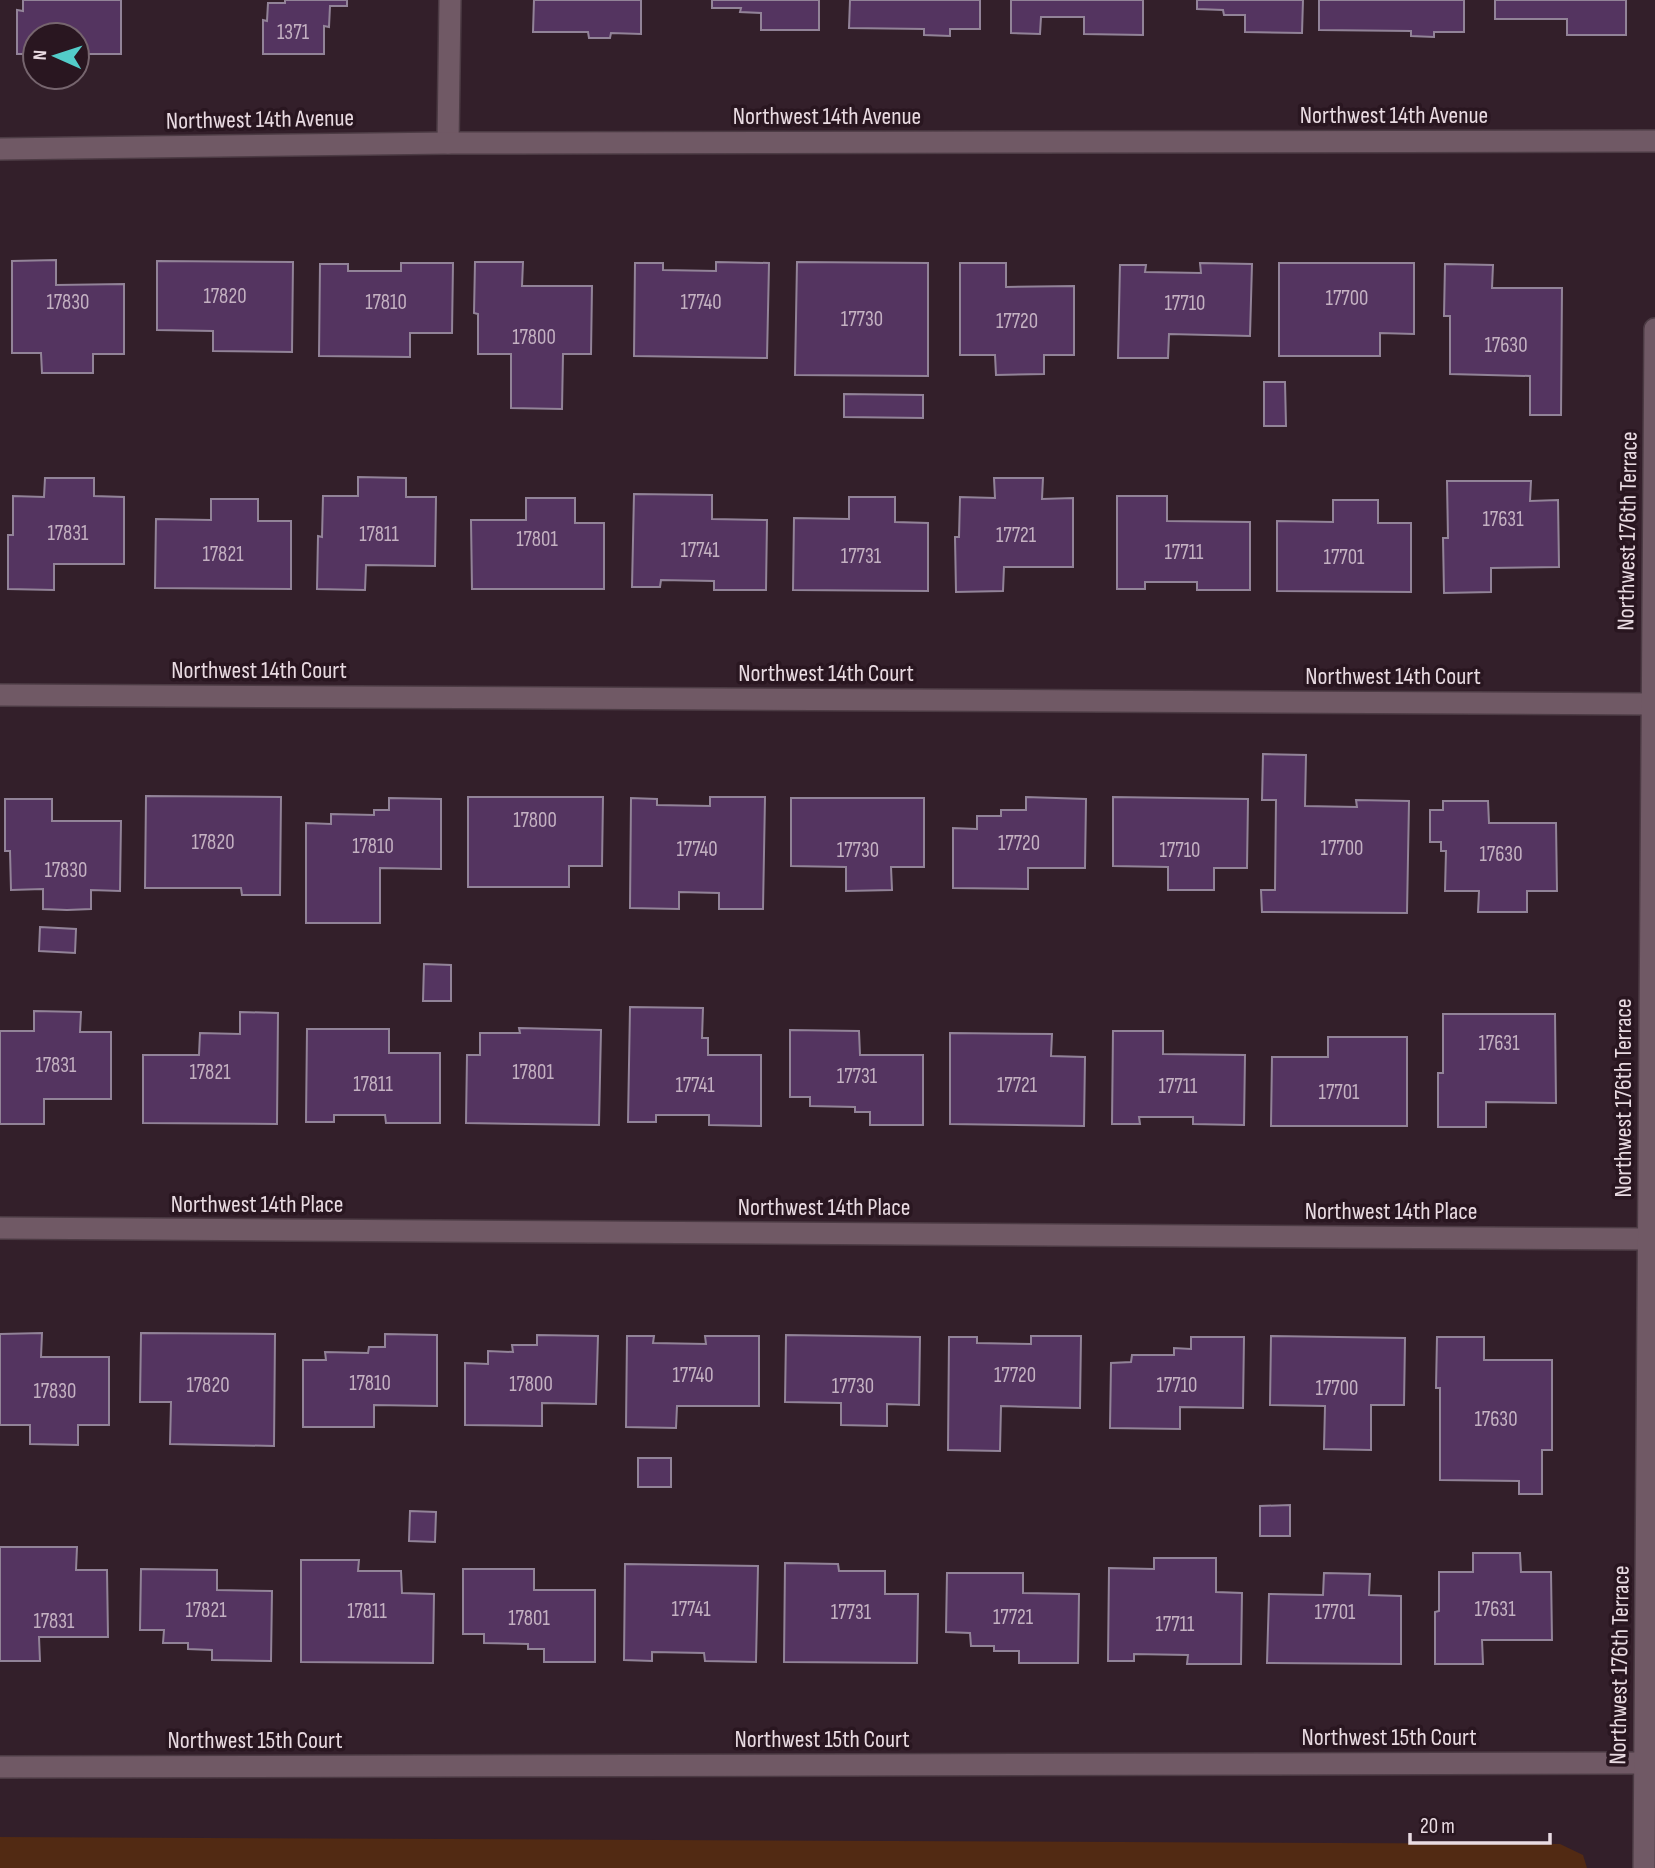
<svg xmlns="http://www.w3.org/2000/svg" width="1655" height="1868" font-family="'Sofia Sans Condensed',sans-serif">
<rect width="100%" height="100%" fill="#331f2a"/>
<polygon fill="#522a13" points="0,1837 1560,1844 1583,1855 1587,1868 0,1868"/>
<g fill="#543460" stroke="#928398" stroke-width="2">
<polygon points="23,0 121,0 121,54 77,54 77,35 35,35 35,54 17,54 17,10 23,11"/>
<polygon points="285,0 347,0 347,6 330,6 329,27 324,26 324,54 263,54 263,20 267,21 268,3 285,3"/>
<polygon points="534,0 641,0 641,34 611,33 610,38 589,38 588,32 533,32"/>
<polygon points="712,0 819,0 819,30 761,30 761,13 740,12 741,8 712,8"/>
<polygon points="850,0 980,0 980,29 950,29 950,36 924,35 924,29 849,28"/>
<polygon points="1011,0 1143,0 1143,35 1084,34 1084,17 1041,17 1040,34 1011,33"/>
<polygon points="1197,0 1303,0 1302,33 1245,32 1245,15 1224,15 1223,10 1197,9"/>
<polygon points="1319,0 1464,0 1464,32 1434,32 1434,37 1411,36 1411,31 1319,30"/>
<polygon points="1495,0 1626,0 1626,35 1567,35 1567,19 1495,19"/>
<polygon points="56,260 56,285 124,284 124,354 93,354 93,373 42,373 41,353 12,353 12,261"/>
<polygon points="157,261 293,262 292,352 213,351 213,331 157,330"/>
<polygon points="475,262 523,262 522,286 592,286 591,354 563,354 562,409 511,408 511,354 478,354 478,314 474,313"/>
<polygon points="716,262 769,263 767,358 634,356 635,263 663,263 663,270 716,271"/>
<polygon points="797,262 928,263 928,376 795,375"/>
<polygon points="401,263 453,263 452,333 410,333 410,357 319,356 320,264 348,264 348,271 401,271"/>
<polygon points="960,263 1006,263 1006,287 1074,286 1074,355 1044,355 1044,374 996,375 995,355 960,355"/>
<polygon points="1200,263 1252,264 1250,336 1169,334 1168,358 1118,358 1120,265 1146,265 1145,272 1201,273"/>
<polygon points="1279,263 1414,263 1414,334 1380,333 1380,356 1279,356"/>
<polygon points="1445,264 1493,265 1492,288 1562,288 1561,415 1530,415 1530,376 1450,374 1450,316 1444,316"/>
<polygon points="1264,382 1285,382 1286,426 1264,426"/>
<polygon points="844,394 923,395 923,418 844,417"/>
<polygon points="358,477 406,478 406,497 436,497 435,566 366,565 365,590 317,589 318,536 322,537 323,496 358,496"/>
<polygon points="45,478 94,478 94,496 124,497 124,564 54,564 54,590 8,589 8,535 13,535 13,496 44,497"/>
<polygon points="994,478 1043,478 1042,499 1073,498 1073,567 1004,567 1003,591 956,592 955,537 959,537 960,497 995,498"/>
<polygon points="1447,481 1531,481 1530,501 1558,500 1559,567 1491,568 1491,592 1444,593 1443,538 1448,538"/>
<polygon points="634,494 712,495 712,519 767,520 766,590 714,590 714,581 661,580 660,587 632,587"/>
<polygon points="1117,496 1167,496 1167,521 1250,522 1250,590 1197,590 1197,582 1145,582 1145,589 1117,589"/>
<polygon points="849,497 895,497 895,522 928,523 928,591 793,590 794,518 849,519"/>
<polygon points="526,498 575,498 575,523 604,523 604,589 472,589 471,520 526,520"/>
<polygon points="211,499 258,499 258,521 291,521 291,589 155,588 156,519 211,520"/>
<polygon points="1333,500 1378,500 1378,523 1411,523 1411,592 1277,591 1277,521 1333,522"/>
<polygon points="1263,754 1306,755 1305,806 1357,807 1356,800 1409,801 1407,913 1262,912 1261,890 1275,890 1276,800 1262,800"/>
<polygon points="146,796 281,797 280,895 242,895 241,888 145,888"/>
<polygon points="468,797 603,797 602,866 569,866 569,887 468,887"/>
<polygon points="710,797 765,797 763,909 719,909 719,893 679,892 679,909 630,908 631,798 657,799 657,805 710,806"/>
<polygon points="1026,797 1086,799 1085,868 1028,868 1028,889 953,888 953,828 977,829 977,816 1001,816 1001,810 1026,810"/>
<polygon points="1113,797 1248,799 1247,868 1214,868 1214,890 1168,890 1168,867 1113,866"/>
<polygon points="389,798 441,799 441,869 380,868 380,923 306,923 306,823 331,824 331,814 374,815 374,810 389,810"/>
<polygon points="791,798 924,798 924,867 891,867 892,890 846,891 846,867 791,866"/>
<polygon points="5,799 52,799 52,821 121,821 120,891 91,890 91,909 67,910 43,909 43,889 11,890 10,851 5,851"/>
<polygon points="1443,801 1488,801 1489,823 1556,823 1557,891 1527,891 1527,912 1478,912 1479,891 1445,891 1446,851 1441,851 1441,842 1430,842 1430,810 1443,810"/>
<polygon points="40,927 76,929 75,953 39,951"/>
<polygon points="424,964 451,965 451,1001 423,1001"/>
<polygon points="630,1007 703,1008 702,1038 708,1038 708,1055 761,1055 761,1126 709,1125 709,1115 656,1115 656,1122 628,1122"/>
<polygon points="34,1011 81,1012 80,1032 111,1032 111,1099 44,1099 44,1124 0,1124 0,1031 34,1031"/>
<polygon points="240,1012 278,1013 277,1124 143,1123 143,1055 199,1055 200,1033 240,1034"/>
<polygon points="1443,1014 1555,1014 1556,1103 1486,1102 1486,1127 1438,1127 1438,1073 1443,1073"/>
<polygon points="519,1028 601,1030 599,1125 466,1123 467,1055 480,1055 480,1033 520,1033"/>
<polygon points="307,1029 389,1029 389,1053 440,1053 440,1123 386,1123 385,1115 334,1115 334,1122 306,1122"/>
<polygon points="790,1030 859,1031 860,1055 923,1055 923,1125 870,1125 870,1112 855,1112 855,1107 810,1106 810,1097 790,1097"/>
<polygon points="1113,1031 1163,1031 1163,1054 1245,1055 1244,1125 1193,1124 1193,1117 1139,1117 1140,1124 1112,1124"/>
<polygon points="950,1033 1052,1034 1051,1056 1085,1057 1084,1126 950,1124"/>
<polygon points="1328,1037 1407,1037 1407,1126 1271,1126 1272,1057 1328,1057"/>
<polygon points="42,1333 41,1357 109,1357 109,1425 78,1425 78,1445 30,1444 30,1425 0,1425 0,1334"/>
<polygon points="141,1333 275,1334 274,1446 170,1444 171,1402 140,1402"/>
<polygon points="385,1334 437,1335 437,1406 374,1405 374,1427 303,1427 303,1360 326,1360 325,1352 368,1353 369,1347 385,1347"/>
<polygon points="537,1335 598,1336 596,1404 542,1403 542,1426 465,1425 465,1363 488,1364 488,1351 513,1352 512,1345 537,1345"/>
<polygon points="786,1335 920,1337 919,1405 887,1404 887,1426 841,1425 841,1403 785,1402"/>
<polygon points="627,1336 654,1336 653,1343 706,1344 705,1336 759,1336 759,1406 677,1406 676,1428 626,1427"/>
<polygon points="1031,1336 1081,1336 1080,1408 1001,1406 1000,1451 948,1450 949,1337 977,1337 977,1343 1031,1344"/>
<polygon points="1271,1336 1405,1338 1404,1405 1371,1405 1371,1450 1324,1449 1325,1406 1270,1405"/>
<polygon points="1191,1337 1244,1337 1243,1408 1180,1407 1180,1429 1110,1428 1111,1363 1131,1362 1132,1355 1174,1355 1174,1348 1191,1349"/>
<polygon points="1437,1337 1484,1337 1484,1360 1552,1360 1552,1450 1542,1450 1542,1494 1519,1494 1519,1481 1440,1480 1440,1388 1436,1388"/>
<rect x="638" y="1458" width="33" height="29"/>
<polygon points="1290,1505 1290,1536 1260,1536 1260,1506"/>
<polygon points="410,1511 436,1512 435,1542 409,1541"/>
<polygon points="0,1547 77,1547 76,1570 107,1570 108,1637 39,1637 40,1661 0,1661"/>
<polygon points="1473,1553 1520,1553 1521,1572 1551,1572 1552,1640 1482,1640 1483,1664 1435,1664 1435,1612 1439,1611 1439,1572 1473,1572"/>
<polygon points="1154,1558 1216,1558 1216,1592 1242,1593 1241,1664 1187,1664 1188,1655 1134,1654 1134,1661 1108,1661 1109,1568 1154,1569"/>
<polygon points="301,1560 359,1560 358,1571 401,1571 402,1593 434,1594 433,1663 301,1662"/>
<polygon points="785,1563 838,1564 839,1571 885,1571 885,1594 918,1594 917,1663 784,1662"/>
<polygon points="625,1564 758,1566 756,1662 705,1661 704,1653 652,1652 652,1661 624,1660"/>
<polygon points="141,1569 217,1570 217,1590 272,1591 271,1661 212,1660 212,1650 188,1649 188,1643 163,1643 164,1630 140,1630"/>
<polygon points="463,1569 534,1569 534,1590 595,1590 595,1662 544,1662 544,1649 528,1649 528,1644 484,1643 484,1634 463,1634"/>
<polygon points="947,1573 1023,1573 1023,1593 1079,1594 1078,1663 1019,1663 1019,1651 994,1651 994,1646 971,1646 970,1633 946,1632"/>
<polygon points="1324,1573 1370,1574 1369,1595 1401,1596 1401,1664 1267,1663 1269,1594 1323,1595"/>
</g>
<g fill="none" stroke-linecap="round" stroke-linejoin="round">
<defs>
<g id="minor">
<polyline points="448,143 450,0"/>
<polyline points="0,149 448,143 1655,141"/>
<polyline points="0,695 1651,704"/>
<polyline points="0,1228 1648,1239"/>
<polyline points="0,1767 1644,1763"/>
<polyline points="1644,1868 1655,329"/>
</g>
</defs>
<use href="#minor" stroke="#4c3b44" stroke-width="24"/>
<use href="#minor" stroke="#705965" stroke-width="21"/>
</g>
<g text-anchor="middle" stroke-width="7" stroke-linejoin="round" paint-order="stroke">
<g font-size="21" fill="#c4b1c2">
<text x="293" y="39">1371</text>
<text x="225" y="303">17820</text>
<text x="1347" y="305">17700</text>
<text x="68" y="309">17830</text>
<text x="386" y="309">17810</text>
<text x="701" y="309">17740</text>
<text x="1185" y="310">17710</text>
<text x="862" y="326">17730</text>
<text x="1017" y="328">17720</text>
<text x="534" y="344">17800</text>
<text x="1506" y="352">17630</text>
<text x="1503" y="526">17631</text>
<text x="68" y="540">17831</text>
<text x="379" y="541">17811</text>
<text x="1016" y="542">17721</text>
<text x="537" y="546">17801</text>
<text x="700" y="557">17741</text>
<text x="1184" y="559">17711</text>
<text x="223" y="561">17821</text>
<text x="861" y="563">17731</text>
<text x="1344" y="564">17701</text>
<text x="535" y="827">17800</text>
<text x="213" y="849">17820</text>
<text x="1019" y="850">17720</text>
<text x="373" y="853">17810</text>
<text x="1342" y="855">17700</text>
<text x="697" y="856">17740</text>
<text x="858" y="857">17730</text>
<text x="1180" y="857">17710</text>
<text x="1501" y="861">17630</text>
<text x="66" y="877">17830</text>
<text x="1499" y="1050">17631</text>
<text x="56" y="1072">17831</text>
<text x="210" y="1079">17821</text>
<text x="533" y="1079">17801</text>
<text x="857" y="1083">17731</text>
<text x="373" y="1091">17811</text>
<text x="695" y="1092">17741</text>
<text x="1017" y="1092">17721</text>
<text x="1178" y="1093">17711</text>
<text x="1339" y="1099">17701</text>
<text x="693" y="1382">17740</text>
<text x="1015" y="1382">17720</text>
<text x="370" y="1390">17810</text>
<text x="531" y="1391">17800</text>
<text x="208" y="1392">17820</text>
<text x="1177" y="1392">17710</text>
<text x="853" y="1393">17730</text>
<text x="1337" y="1395">17700</text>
<text x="55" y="1398">17830</text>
<text x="1496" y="1426">17630</text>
<text x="691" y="1616">17741</text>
<text x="1495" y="1616">17631</text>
<text x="206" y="1617">17821</text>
<text x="367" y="1618">17811</text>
<text x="851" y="1619">17731</text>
<text x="1335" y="1619">17701</text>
<text x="1013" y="1624">17721</text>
<text x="529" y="1625">17801</text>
<text x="54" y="1628">17831</text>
<text x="1175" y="1631">17711</text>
</g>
<g font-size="24" fill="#e9dbe2" stroke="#291620">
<text x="1394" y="123">Northwest 14th Avenue</text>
<text x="827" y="124">Northwest 14th Avenue</text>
<text transform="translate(260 119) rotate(-1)" y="8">Northwest 14th Avenue</text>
<text transform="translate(1627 531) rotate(-89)" y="8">Northwest 176th Terrace</text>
<text x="259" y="678">Northwest 14th Court</text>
<text x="826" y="681">Northwest 14th Court</text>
<text x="1393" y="684">Northwest 14th Court</text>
<text transform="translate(1623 1098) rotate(-90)" y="8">Northwest 176th Terrace</text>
<text x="257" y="1212">Northwest 14th Place</text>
<text x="824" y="1215">Northwest 14th Place</text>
<text x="1391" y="1219">Northwest 14th Place</text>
<text transform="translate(1619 1665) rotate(-89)" y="8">Northwest 176th Terrace</text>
<text x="1389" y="1745">Northwest 15th Court</text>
<text x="822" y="1747">Northwest 15th Court</text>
<text x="255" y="1748">Northwest 15th Court</text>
</g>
</g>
<g transform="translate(56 56) rotate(273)"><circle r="33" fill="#291620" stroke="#76656e" stroke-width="2"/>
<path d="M0-5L12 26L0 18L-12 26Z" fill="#53cdca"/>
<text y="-10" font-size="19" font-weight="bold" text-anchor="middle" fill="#e9dbe2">N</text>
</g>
<path d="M1410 1833v10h140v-10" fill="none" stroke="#e9dbe2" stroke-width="3.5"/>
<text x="1420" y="1833" font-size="21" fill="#e9dbe2" stroke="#291620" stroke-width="5" paint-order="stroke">20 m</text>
</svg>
